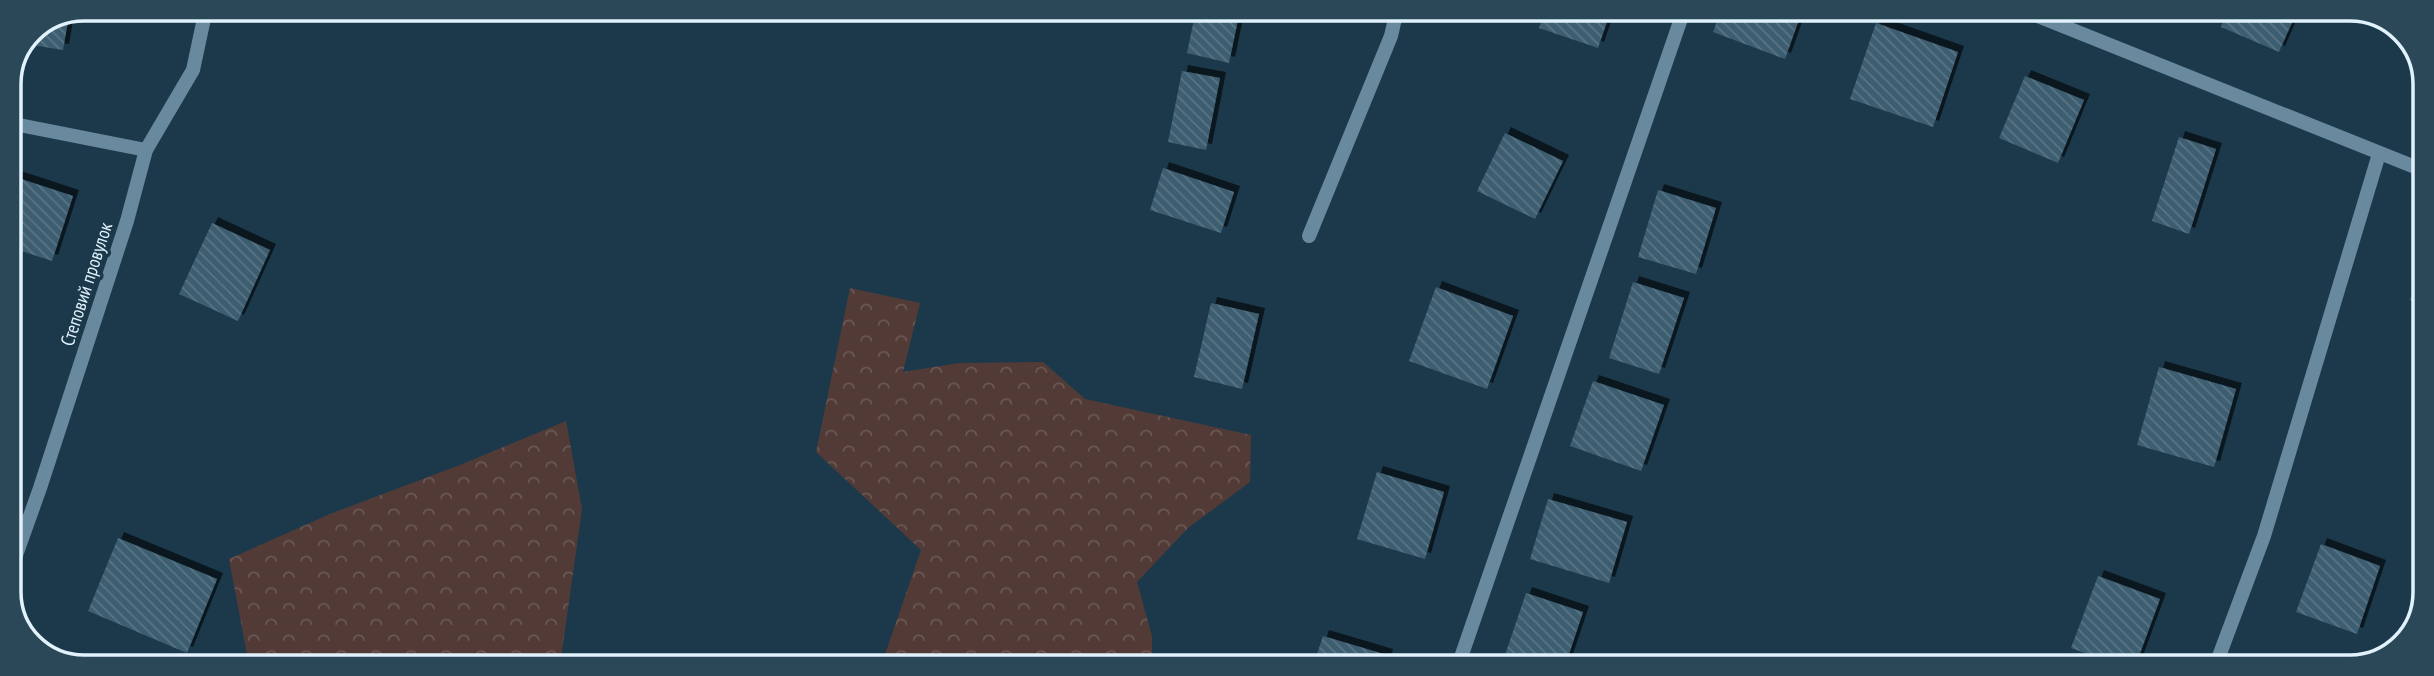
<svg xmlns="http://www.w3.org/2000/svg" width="2434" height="676" font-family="'PT Sans Narrow',sans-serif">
<defs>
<pattern id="forest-crowns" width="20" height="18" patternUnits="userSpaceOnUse" patternTransform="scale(1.75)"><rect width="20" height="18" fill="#523b36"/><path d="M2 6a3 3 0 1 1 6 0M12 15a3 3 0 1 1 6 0" fill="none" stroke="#6b5854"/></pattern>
<pattern id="building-back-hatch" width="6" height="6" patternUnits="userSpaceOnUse" patternTransform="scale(1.75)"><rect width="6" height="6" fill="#3d5d70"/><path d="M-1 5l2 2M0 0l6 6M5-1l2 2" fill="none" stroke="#597585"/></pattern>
<filter id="shadow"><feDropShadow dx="6" dy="-6" stdDeviation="0" flood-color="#0009"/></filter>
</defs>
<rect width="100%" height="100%" fill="#1b394a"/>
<g fill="url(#forest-crowns)">
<polygon points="850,288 920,303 903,372 959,363 1043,362 1085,399 1251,435 1250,482 1188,528 1137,582 1152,636 1152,666 881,666 921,550 816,452"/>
<polygon points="566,421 582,509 560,665 249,665 229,559 330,514 460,465"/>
</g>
<g fill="url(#building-back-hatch)" filter="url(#shadow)">
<polygon points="1196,10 1240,10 1229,63 1187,53"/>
<polygon points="1545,10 1611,10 1598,48 1539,28"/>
<polygon points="1721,11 1802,11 1785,59 1713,32"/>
<polygon points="2227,11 2297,11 2279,52 2221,27"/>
<polygon points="69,15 63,50 26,44 31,31"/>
<polygon points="1876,23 1958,52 1933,127 1850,99"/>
<polygon points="1182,71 1220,78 1206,150 1168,142"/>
<polygon points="2025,76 2084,100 2058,163 1999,138"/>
<polygon points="1505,133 1563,161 1535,219 1477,191"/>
<polygon points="2179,137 2216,149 2189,234 2152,221"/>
<polygon points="1163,168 1234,192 1221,233 1150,210"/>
<polygon points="9,175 73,196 52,261 9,247"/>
<polygon points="1658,190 1716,208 1696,274 1638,257"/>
<polygon points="212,223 270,250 238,321 179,294"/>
<polygon points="2424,262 2424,305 2410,300"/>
<polygon points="1633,282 1684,298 1659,374 1609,358"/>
<polygon points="1436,287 1513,316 1487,389 1409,361"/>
<polygon points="1211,303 1259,314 1242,389 1194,377"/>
<polygon points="2159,367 2236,389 2214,467 2137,445"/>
<polygon points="1593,381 1664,405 1641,471 1570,446"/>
<polygon points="1377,472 1444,492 1425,559 1357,539"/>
<polygon points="1548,499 1627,522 1609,583 1530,559"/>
<polygon points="118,538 217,579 187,653 88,611"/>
<polygon points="2321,544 2380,566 2357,634 2296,612"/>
<polygon points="2098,576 2160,599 2135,667 2123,667 2071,648"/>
<polygon points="1526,593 1583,612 1565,666 1529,666 1504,658"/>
<polygon points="1323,636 1387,655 1384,666 1313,666"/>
</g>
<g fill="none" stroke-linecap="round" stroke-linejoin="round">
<g stroke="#698a9e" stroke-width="14">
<polyline points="2025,11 2425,171"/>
<polyline points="9,123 146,150"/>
<polyline points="1309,236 1391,36 1397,10"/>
<polyline points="9,575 40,488 127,221 146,150 193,70 206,9"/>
<polyline points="1458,666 1684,10"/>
<polyline points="2215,667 2264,536 2379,154"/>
</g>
</g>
<g text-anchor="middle" stroke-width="7" stroke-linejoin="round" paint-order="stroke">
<g font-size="19" fill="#e1f2fd" stroke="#1b394a">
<text transform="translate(86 284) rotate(-72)" y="7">Степовий провулок</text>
</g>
</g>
<path d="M0 0H2434V676H0ZM84 21H2350A63 63 0 0 1 2413 84V592A63 63 0 0 1 2350 655H84A63 63 0 0 1 21 592V84A63 63 0 0 1 84 21Z" fill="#2b4858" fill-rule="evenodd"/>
<path fill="none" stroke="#e1f2fd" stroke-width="3.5" d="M84 21H2350A63 63 0 0 1 2413 84V592A63 63 0 0 1 2350 655H84A63 63 0 0 1 21 592V84A63 63 0 0 1 84 21Z"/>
</svg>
